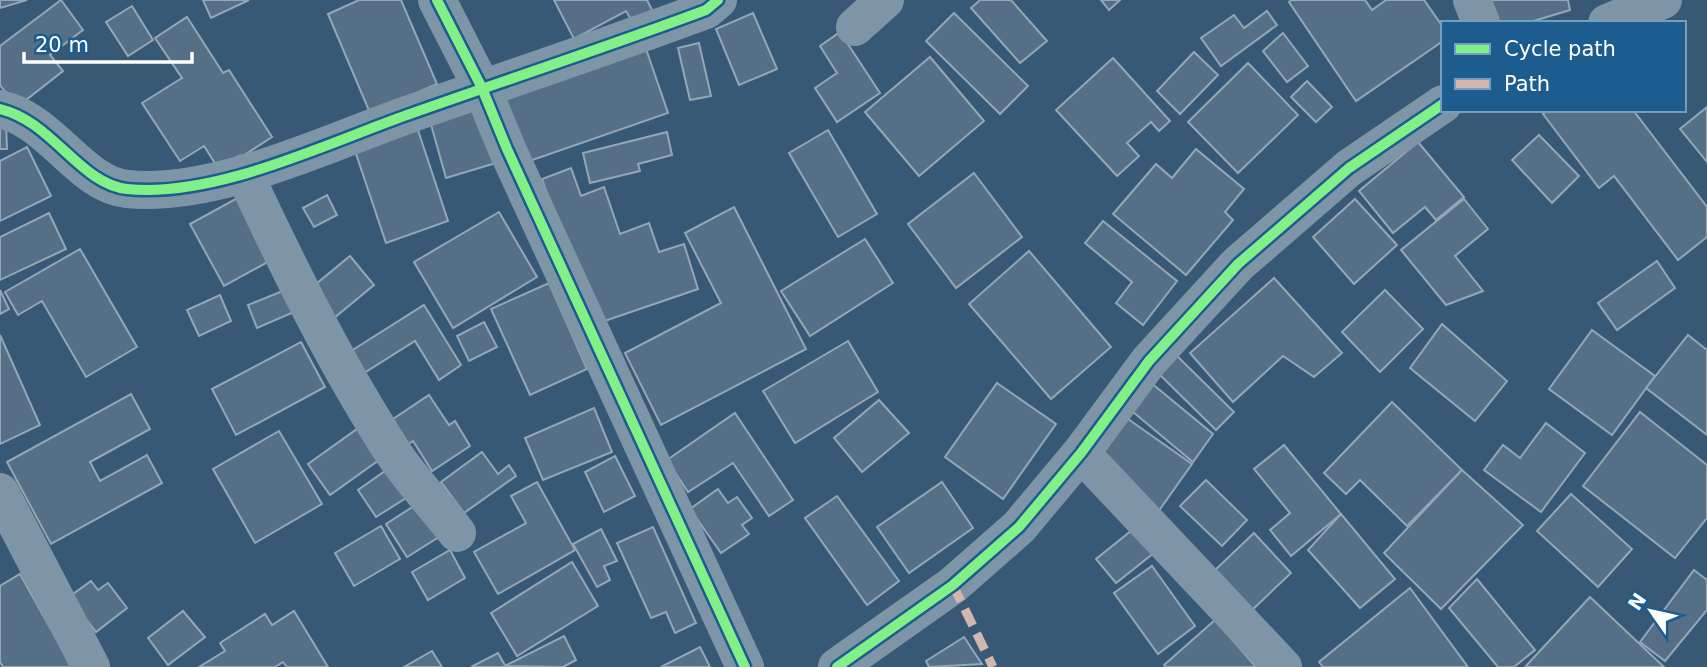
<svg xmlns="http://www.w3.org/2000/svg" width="1707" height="667" font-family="'DejaVu Sans',sans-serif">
<rect width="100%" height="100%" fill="#375975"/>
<g fill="#557086" stroke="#93a7b7" stroke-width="2">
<polygon points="0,0 27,0 0,8"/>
<polygon points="61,0 83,30 50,55 63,71 17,107 0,85 0,46"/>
<polygon points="203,0 249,0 211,18"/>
<polygon points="359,0 401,0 437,84 370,113 328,14"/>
<polygon points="554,0 647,0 656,18 636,28 626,11 574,39"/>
<polygon points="980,0 1011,0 1047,41 1020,63 971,8"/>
<polygon points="1101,0 1120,0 1109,10"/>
<polygon points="1291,0 1365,0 1372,10 1386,0 1424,0 1443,27 1443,41 1356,101 1289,2"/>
<polygon points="1491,0 1568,0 1570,10 1527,23 1498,23"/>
<polygon points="132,6 153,40 128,56 106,22"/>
<polygon points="1267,11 1277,25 1221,66 1201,38 1234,15 1244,28"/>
<polygon points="753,13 777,69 739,85 716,29"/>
<polygon points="954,13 1028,86 1000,114 926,41"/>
<polygon points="187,17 223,73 229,70 272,137 220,171 204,146 180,161 142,103 182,78 155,38"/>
<polygon points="840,32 880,93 837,122 815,88 837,73 820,46"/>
<polygon points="1283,33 1308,66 1287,82 1263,51"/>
<polygon points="644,43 668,113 518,165 494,94"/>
<polygon points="699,43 711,96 690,100 678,48"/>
<polygon points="1194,52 1218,75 1180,114 1157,91"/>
<polygon points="930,57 984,121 919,176 865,112"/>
<polygon points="1113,58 1170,121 1159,131 1151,122 1127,143 1139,156 1117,176 1056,110"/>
<polygon points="1248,63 1298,115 1238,173 1188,122"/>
<polygon points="1307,81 1332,107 1316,122 1291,97"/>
<polygon points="481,99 499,162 446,178 428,114"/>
<polygon points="1707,107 1707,162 1680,129"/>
<polygon points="1548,110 1633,110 1707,207 1707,237 1678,260 1614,176 1599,188 1543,114"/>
<polygon points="415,121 448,221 386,243 352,142"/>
<polygon points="0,122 6,122 7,149 0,149"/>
<polygon points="828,130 877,214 838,237 789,153"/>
<polygon points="667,132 672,155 638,164 640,171 590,183 583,153"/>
<polygon points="1539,135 1579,176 1552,203 1512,160"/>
<polygon points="1418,142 1464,197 1436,220 1425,207 1393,233 1359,191"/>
<polygon points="27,147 51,196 0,221 0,161"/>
<polygon points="1196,149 1244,189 1225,212 1233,220 1186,275 1113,214 1156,164 1172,178"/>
<polygon points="571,168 581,196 604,187 620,234 649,223 659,252 684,244 698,289 593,325 542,179"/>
<polygon points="974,173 1022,237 956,288 908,224"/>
<polygon points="327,195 337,215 314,227 303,208"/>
<polygon points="241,196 275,258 224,286 190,224"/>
<polygon points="1355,199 1397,245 1354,284 1313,237"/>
<polygon points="1464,199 1488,229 1455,256 1483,291 1446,305 1401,250"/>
<polygon points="734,207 806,349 661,425 625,353 721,303 685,233"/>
<polygon points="499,212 537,277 453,328 414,262"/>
<polygon points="49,213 66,249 0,280 0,237"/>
<polygon points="1103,221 1177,281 1143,325 1116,303 1132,282 1085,243"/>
<polygon points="865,239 893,283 810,336 781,291"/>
<polygon points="80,249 137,347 86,377 42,301 18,315 5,292"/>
<polygon points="1029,251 1111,347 1051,399 969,304"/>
<polygon points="350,256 374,285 334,318 310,289"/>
<polygon points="1657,261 1675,288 1617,330 1598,303"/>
<polygon points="1274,278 1342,353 1314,377 1283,356 1233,402 1190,353"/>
<polygon points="549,283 587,369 530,395 491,309"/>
<polygon points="0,290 9,309 0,314"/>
<polygon points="285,290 294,312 257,328 248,305"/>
<polygon points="1385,290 1423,329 1380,372 1342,332"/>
<polygon points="220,295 231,321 199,336 187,310"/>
<polygon points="424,305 461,365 439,380 415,341 364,373 351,351"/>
<polygon points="484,322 497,347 469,361 457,336"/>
<polygon points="1442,324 1507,381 1475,421 1410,368"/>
<polygon points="1592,330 1655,376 1612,435 1549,389"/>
<polygon points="0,335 40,425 0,444"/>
<polygon points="1688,335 1707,350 1707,435 1646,388"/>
<polygon points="848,341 878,392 795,443 763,391"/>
<polygon points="301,342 325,387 236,435 212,389"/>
<polygon points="1174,353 1234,412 1216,430 1156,371"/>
<polygon points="1150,382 1213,434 1193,462 1127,407"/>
<polygon points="997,383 1056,424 1003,499 945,457"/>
<polygon points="131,394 150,429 90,462 100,481 147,455 162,483 51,544 7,462"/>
<polygon points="429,395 449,425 455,421 470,446 432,471 413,441 403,448 387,423"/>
<polygon points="879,400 909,433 862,472 834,438"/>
<polygon points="1392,402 1462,470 1407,526 1360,480 1346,494 1324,473"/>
<polygon points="594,408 612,452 543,480 525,438"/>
<polygon points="1640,412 1707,465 1707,518 1675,558 1583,486"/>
<polygon points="735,413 793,500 769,516 733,463 688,492 667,460"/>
<polygon points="1128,419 1192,464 1158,512 1095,462"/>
<polygon points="1546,423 1585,453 1541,512 1484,470 1503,445 1520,458"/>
<polygon points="357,429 379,460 330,495 308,464"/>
<polygon points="279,431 322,504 255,543 213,469"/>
<polygon points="1284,445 1341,514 1291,556 1270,530 1290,513 1254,469"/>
<polygon points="482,452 498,474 509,465 516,476 464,513 441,482"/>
<polygon points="615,456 635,496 604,512 585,472"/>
<polygon points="395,464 414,493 376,517 358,490"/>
<polygon points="1462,470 1523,525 1441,609 1384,553"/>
<polygon points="1206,480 1247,520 1222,546 1180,506"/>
<polygon points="537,482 575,550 498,594 474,552 526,523 511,496"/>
<polygon points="942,482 973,528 909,573 877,527"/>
<polygon points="718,489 728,503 737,497 752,518 742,525 749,534 721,553 690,509"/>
<polygon points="1571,494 1632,549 1598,587 1537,531"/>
<polygon points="837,496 899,581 867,605 805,518"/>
<polygon points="420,502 442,535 407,557 386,524"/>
<polygon points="1341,514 1395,579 1360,608 1308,550"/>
<polygon points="381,526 400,559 354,586 335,553"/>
<polygon points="653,527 696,623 675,633 666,612 651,618 617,543"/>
<polygon points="1136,527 1155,552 1116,583 1096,559"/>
<polygon points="601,529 617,561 604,566 610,580 597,587 573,544"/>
<polygon points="1254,533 1291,573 1251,611 1213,572"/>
<polygon points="450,550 465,578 428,600 412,572"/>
<polygon points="572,562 598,606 517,656 491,613"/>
<polygon points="1152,566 1195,626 1158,654 1114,593"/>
<polygon points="1694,570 1707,580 1707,610 1665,661 1640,642"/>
<polygon points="20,574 72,667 3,667 0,662 0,586"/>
<polygon points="1477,579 1535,650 1514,667 1498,667 1449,608"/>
<polygon points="91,581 98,590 108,583 127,608 96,632 69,597"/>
<polygon points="1410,588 1468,667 1323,667 1319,662"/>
<polygon points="1590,597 1664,667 1525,667"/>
<polygon points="183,611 205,637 168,665 148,638"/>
<polygon points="294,611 328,667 287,667 283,662 275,667 199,667 225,651 220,643 265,614 272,625"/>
<polygon points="1215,620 1256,667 1166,667 1164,665"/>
<polygon points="564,636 576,660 563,667 505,666"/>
<polygon points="964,637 982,664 929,667 926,661"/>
<polygon points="700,647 710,667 661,667"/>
<polygon points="432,651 442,667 404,667"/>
<polygon points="498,653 506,667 471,667"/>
</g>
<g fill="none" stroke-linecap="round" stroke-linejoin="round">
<g stroke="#7e95a8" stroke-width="38">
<polyline points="437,0 482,88 507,149 745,667"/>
<polyline points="1472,0 1481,23"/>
<polyline points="1607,23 1663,0"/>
<polyline points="855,27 885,0"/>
<path d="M0,109c52,12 80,75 127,80 88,9 198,-45 280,-74 99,-35 200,-68 299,-105l12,-10"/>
<path d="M244,173c45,96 92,192 150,281 19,28 43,53 63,79"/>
<polyline points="1081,453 1283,667"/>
<polyline points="0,492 91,667"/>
<polyline points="837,667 953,585 1019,527 1081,453 1149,361 1238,264 1349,168 1443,104"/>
</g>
<polyline stroke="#d1b7ad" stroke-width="9" stroke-dasharray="18 9" stroke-linecap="butt" points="953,585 993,667"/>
<defs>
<g id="cycleway">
<polyline points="437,0 482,88 507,149 745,667"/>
<path d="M0,109c52,12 80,75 127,80 88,9 198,-45 280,-74 99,-35 200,-68 299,-105l12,-10"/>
<polyline points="837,667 953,585 1019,527 1081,453 1149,361 1238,264 1349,168 1443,104"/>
</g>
</defs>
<use href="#cycleway" stroke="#1d5c8f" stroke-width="15"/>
<use href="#cycleway" stroke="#82f089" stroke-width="10"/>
</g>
<rect x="1441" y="21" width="245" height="91" fill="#1d5c8f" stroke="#779dbc" stroke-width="2"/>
<rect x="1455" y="44" width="35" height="10" fill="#82f089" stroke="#779dbc" stroke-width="2"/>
<text x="1504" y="56" font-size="21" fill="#ffffff">Cycle path</text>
<rect x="1455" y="79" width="35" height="10" fill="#d1b7ad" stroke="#779dbc" stroke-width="2"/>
<text x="1504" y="91" font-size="21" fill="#ffffff">Path</text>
<g transform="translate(1651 611) rotate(304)" stroke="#1d5c8f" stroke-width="5" paint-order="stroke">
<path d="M0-5L12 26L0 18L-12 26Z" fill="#ffffff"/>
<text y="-10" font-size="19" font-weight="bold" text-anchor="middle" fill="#ffffff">N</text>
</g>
<path d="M24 52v10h168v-10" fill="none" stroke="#ffffff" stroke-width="3.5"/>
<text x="35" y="52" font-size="21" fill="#ffffff" stroke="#1d5c8f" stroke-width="5" paint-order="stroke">20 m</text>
</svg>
